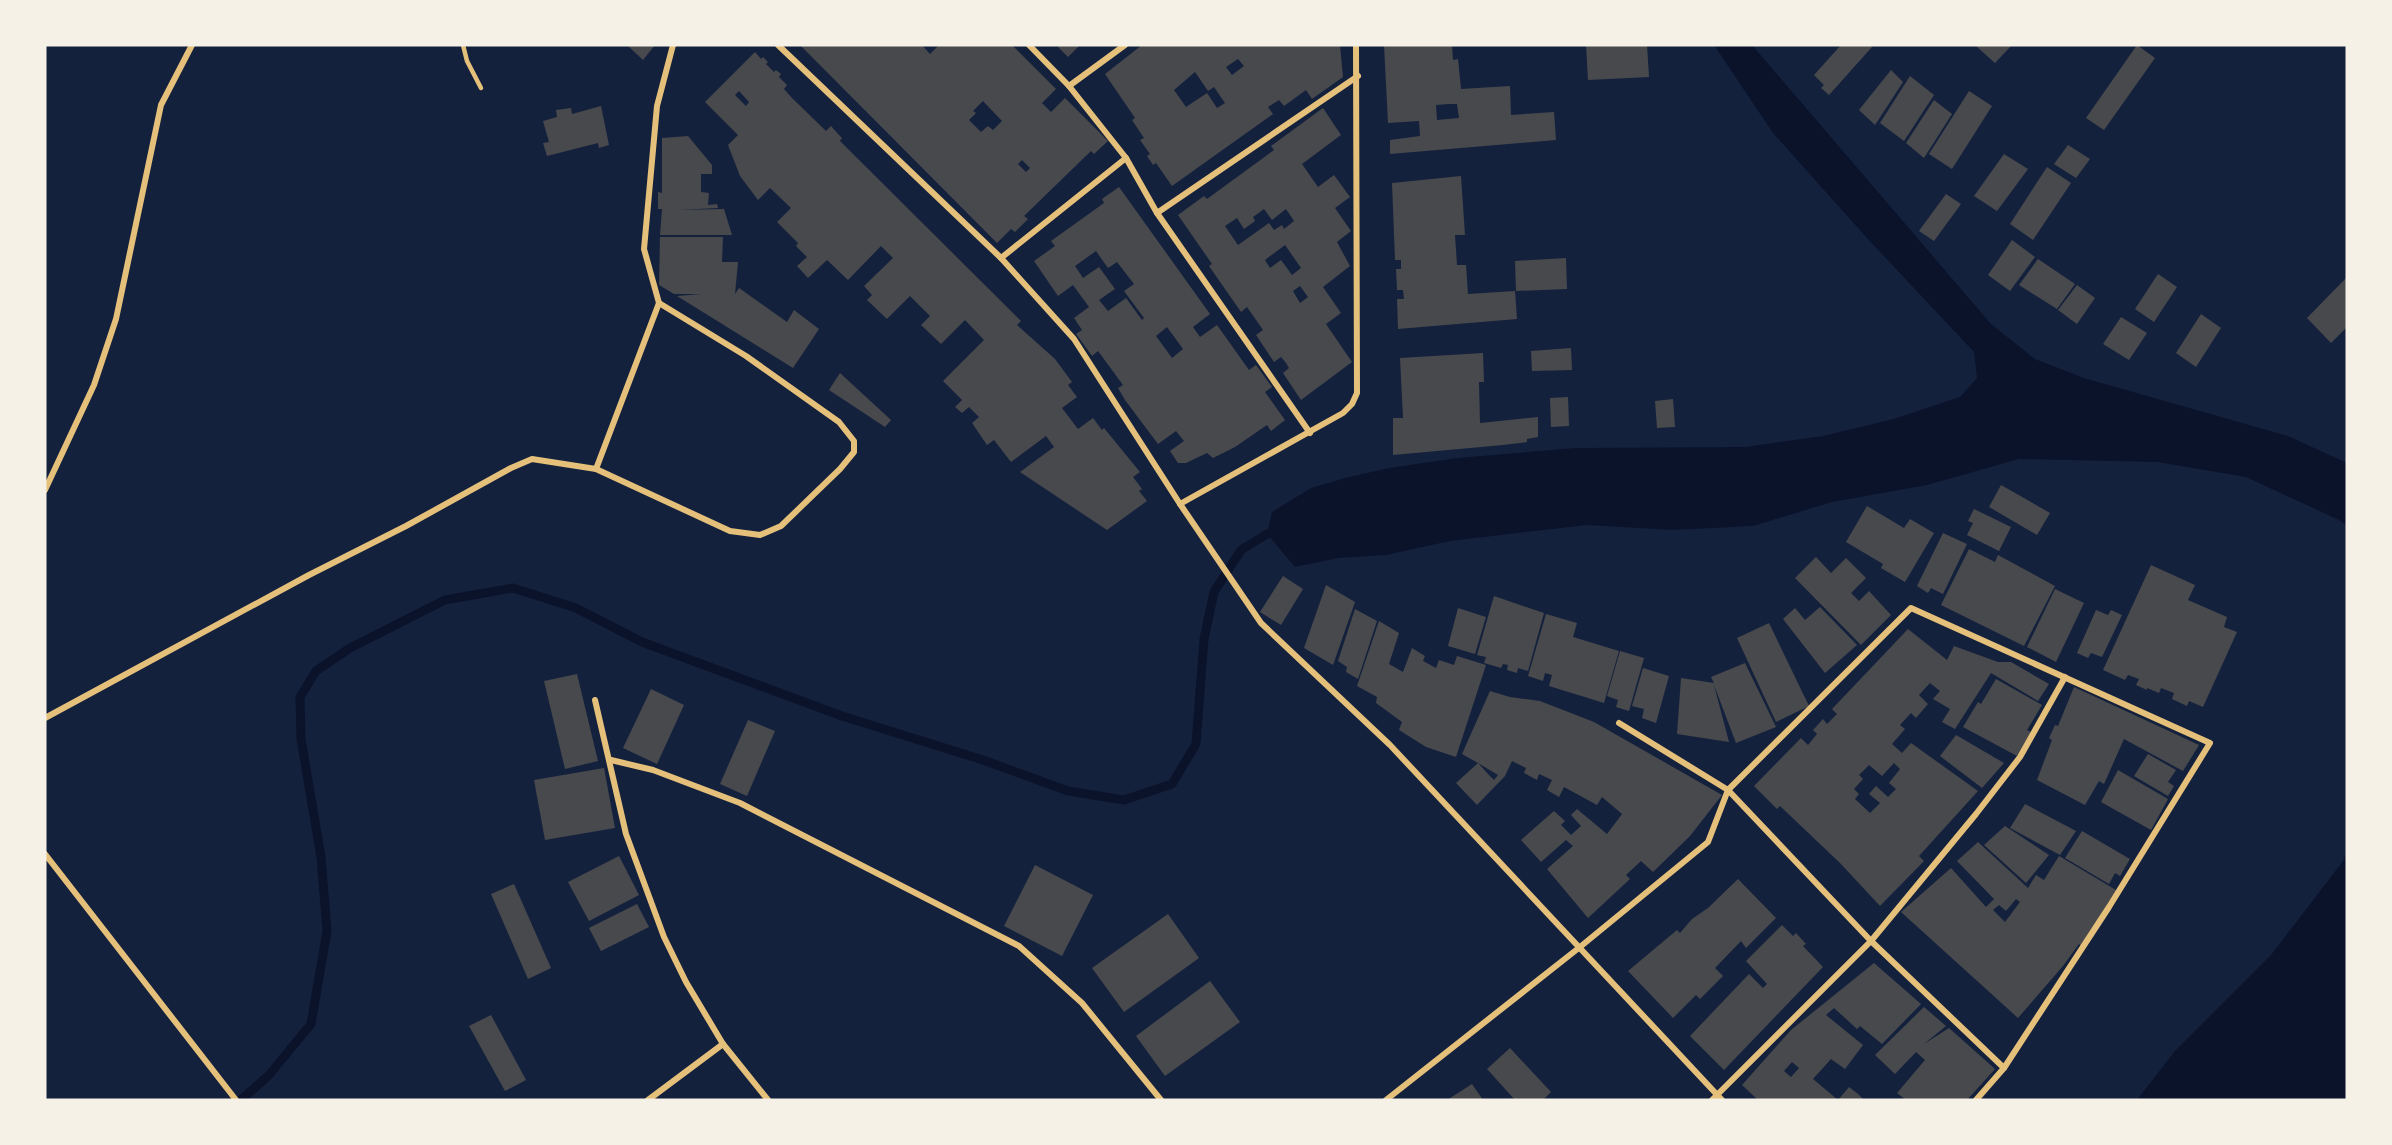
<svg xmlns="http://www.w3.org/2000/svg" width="2392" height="1145" font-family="'Asap Condensed',sans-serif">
<rect width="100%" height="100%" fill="#14213d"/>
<g fill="#0b132b">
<polygon points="1714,45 1752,45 1991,324 2035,359 2084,378 2288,436 2347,463 2347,526 2339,520 2246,477 2157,462 2019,459 1927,485 1832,502 1753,526 1672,530 1587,525 1450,541 1386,555 1338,558 1295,567 1267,534 1272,512 1311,488 1345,478 1389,468 1457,458 1575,448 1745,447 1823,436 1894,419 1960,397 1977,378 1974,352 1866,237 1773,133"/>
<polygon points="2347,851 2347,1100 2137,1100 2174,1052 2271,955 2343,861"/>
</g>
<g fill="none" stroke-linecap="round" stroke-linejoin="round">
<polyline stroke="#0b132b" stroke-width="9" points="241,1100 269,1075 311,1024 327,931 321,857 301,739 300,697 316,671 350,648 445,600 513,588 576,608 642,642 842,716 983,760 1068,791 1124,800 1172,784 1196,744 1204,639 1214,592 1241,550 1267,534 1278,531"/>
</g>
<g fill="#48494c" fill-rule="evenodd">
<polygon points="627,45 655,45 643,60"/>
<path d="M800,45h122l8,9 9,-9h73l44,44 -14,14 9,9 14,-14 43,43 -14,13 -3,-3 -67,65 4,3 -13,13 -4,-3 -14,14zM983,101l19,20 -9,9 -5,-4 -7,6 -12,-12 7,-7 -3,-2zM1022,160l8,8 -4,4 -8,-8z"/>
<polygon points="1060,45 1080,45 1068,57 1058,47"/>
<path d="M1142,45h198l3,32 -31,22 -6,-9 -22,16 -5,-6 -11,7 5,7 -101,72 -16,-23 -3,2 -6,-9 3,-2 -10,-14 4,-2 -12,-18 3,-2 -30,-44zM1238,59l6,7 -12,9 -6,-8zM1195,72l13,19 6,-4 11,16 -8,5 -10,-15 -21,14 -12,-17z"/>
<path d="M1384,45h68l1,15 5,-1 3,30 49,-3 1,29 43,-3 2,28 -166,14v-14l30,-4 -1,-15 -31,2zM1448,104h9l2,14 -22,2 -1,-15z"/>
<polygon points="1586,45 1647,45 1649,77 1588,80"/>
<polygon points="1841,45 1870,45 1872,47 1829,95 1821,88 1824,85 1814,75"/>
<polygon points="1977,45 2012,45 1995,63 1976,46"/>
<polygon points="2137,45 2155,58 2104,130 2086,118"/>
<path d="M755,52l6,7 2,-2 5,5 -2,2 8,8 2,-2 5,4 -2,3 8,8 -3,4 8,9 34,33 5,-5 8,9 3,3 -2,3 181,180 -4,4 38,34 17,23 -4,3 9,12 -15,11 16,21 15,-11 9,12 2,-2 36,44 -7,5 9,12 -3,2 8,10 -40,29 -87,-58 34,-25 -8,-11 -35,26 -17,-22 -7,5 -15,-22 7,-6 -10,-10 -7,6 -7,-6 7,-7 -19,-19 41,-41 -19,-20 -24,24 -20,-19 9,-9 -20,-20 -23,23 -20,-19 5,-5 -8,-9 29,-28 -12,-12 -33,34 -21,-20 -19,18 -11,-12 10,-9 -11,-11 2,-3 -21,-21 14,-14 -21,-20 -12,12 -18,-24 -12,-31 10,-10 -33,-33zM739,91l10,11 -3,4 -11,-11z"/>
<polygon points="1891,70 1903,82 1875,125 1859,110"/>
<polygon points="1910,76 1934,95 1904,141 1880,123"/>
<polygon points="1969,91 1992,106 1952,169 1929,154"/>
<polygon points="1934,100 1952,114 1924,158 1906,143"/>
<polygon points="601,106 609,145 599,148 598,143 547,156 543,143 549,142 543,121 557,117 556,110 571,108 572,114"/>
<path d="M1323,108l18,27 -39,29 16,23 16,-12 16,22 -15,11 16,23 -14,11 13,24 -27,21 18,26 -15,11 26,38 -51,38 -18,-27 6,-5 -3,-5 -5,-6 -7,5 -18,-27 7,-5 -16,-23 -6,5 -32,-46 3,-2 -34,-49 26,-19 3,3 67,-49 -3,-4zM1264,209l8,11 14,-11 8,12 -10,8 -2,-4 -8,5 -5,-7 -31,22 -13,-19 12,-8 7,11 11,-8 -2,-4zM1285,245l16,23 -9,7 -11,-15 -11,8 -5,-8zM1300,286l8,11 -8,6 -7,-12z"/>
<polygon points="688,136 712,165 712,174 701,174 701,192 709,193 708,205 717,204 718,208 678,210 724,209 732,235 660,235 662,209 658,209 658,192 662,193 662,138"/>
<polygon points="2068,145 2090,159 2076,178 2054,164"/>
<polygon points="2004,154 2028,169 1997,211 1974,196"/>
<polygon points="2047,167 2071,183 2033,240 2010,224"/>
<polygon points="1461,176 1465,235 1455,235 1457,265 1466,265 1468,294 1515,291 1517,319 1398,329 1397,299 1404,299 1403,290 1397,290 1396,269 1401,269 1401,260 1395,260 1392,183"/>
<path d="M1119,187l91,127 -17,13 7,10 17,-12 32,45 7,-5 16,22 -7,5 20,28 -14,11 -4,-6 -32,22 -22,11 -6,-5 -21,10h-8l-8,-12 14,-10 -8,-10 -18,13 -33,-44 -7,-12 5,-3 -25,-34 -6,5 -16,-22 6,-4 -8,-12 15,-11 -16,-22 -15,11 -24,-35 21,-15 -4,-5 53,-38 -2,-4zM1096,251l12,17 9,-6 17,22 -10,7 20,27 -2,2 -16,-22 -18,13 -9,-11 16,-11 -16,-22 -16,11 -8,-12zM1167,327l16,22 -11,9 -16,-22z"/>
<polygon points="1946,194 1961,204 1934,241 1919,231"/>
<polygon points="660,237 723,237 722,262 738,262 735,294 739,288 787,322 794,310 819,329 793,368 677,296 701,294 674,294 659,285"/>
<polygon points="2012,240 2035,257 2010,291 1988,275"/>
<polygon points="1566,258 1567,289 1516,291 1515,261"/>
<polygon points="2038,259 2075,284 2057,309 2019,285"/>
<polygon points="2158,274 2177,287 2154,322 2135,309"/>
<polygon points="2347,277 2347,327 2331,343 2307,318"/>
<polygon points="2077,285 2095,298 2077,324 2058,310"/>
<polygon points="2201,314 2221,328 2196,367 2176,353"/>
<polygon points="2121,317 2147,333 2129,360 2103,344"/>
<polygon points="1571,348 1572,370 1532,371 1531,351"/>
<polygon points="1483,353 1484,382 1479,382 1480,423 1538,417 1538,437 1527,439 1527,442 1503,445 1393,455 1393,418 1403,418 1400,358"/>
<polygon points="840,373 891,420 885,427 829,390"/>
<polygon points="1568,397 1569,426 1551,427 1550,398"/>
<polygon points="1673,399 1675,427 1657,428 1655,401"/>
<polygon points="2001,485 2050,513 2037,535 1989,507"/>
<polygon points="1867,506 1904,528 1910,519 1934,533 1905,582 1881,568 1883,564 1846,542"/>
<polygon points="1974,509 2011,527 1999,551 1967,535 1973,523 1968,521"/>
<polygon points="1943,533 1967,544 1943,594 1931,588 1928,593 1917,586"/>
<polygon points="1969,549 1995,562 1998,555 2055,586 2024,646 1941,605"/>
<polygon points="1816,557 1831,573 1846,558 1866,578 1851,593 1859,601 1869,591 1891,615 1861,645 1795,578"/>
<polygon points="2151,565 2195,585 2188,600 2227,617 2224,627 2237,632 2203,707 2189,701 2187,706 2172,699 2174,693 2161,688 2159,693 2147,688 2147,690 2136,685 2139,679 2128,675 2125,680 2103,670"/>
<polygon points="1283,576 1303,589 1281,625 1260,612"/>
<polygon points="1326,585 1355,602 1333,665 1304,648"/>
<polygon points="2055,589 2084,603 2056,662 2027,647"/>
<polygon points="1494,596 1544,613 1528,671 1518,668 1517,673 1507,670 1508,665 1503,664 1501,668 1484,663 1486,657 1477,655"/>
<polygon points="1820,607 1857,645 1825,673 1783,619 1795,608 1805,620"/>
<polygon points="1458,608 1486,617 1475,654 1448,646"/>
<polygon points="1355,609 1377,621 1358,679 1346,672 1347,667 1338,661"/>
<polygon points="2096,610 2108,615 2111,610 2122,615 2102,657 2091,653 2088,658 2077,653"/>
<polygon points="1546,614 1577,623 1573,637 1619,651 1604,703 1549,686 1552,675 1545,673 1543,681 1528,676"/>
<polygon points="1379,621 1399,633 1389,664 1403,672 1412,648 1425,656 1423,661 1436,668 1439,660 1454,665 1457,656 1486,665 1456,757 1426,747 1399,730 1402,722 1376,703 1377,697 1357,686"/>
<polygon points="1769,623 1809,706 1776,722 1737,638"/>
<path d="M1908,629l39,31 7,-14 44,16h13l38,22 -11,17 -47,-28 -36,56 -13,-7 8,-13 -17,-10 7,-8 -10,-8 -11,12 9,9 -12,14 -5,-5 -11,12 5,4 -13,15 10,9 9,-10 67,48 -59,65 5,5 -44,45 -40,-43 -60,-57 -3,3 -23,-23 47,-48 7,7 9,-11 -4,-4 2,-2 8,-9 4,5 10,-10 -5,-5zM1894,763l6,6 -11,14 7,6 -8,8 -12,-11 -7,8 11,9 -10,10 -15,-14 4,-5 -5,-5 9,-10 -4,-4 10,-10 13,11z"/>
<polygon points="1620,651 1644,658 1629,711 1616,707 1618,700 1607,696"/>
<polygon points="1745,663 1776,727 1736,743 1714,685 1729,742 1677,734 1681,678 1714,683 1711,677"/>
<polygon points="1643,668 1669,676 1656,723 1642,718 1644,709 1632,706"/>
<polygon points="577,674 598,761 565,769 544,681"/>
<polygon points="1996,679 2042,705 2027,730 2031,732 2017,756 1963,727 1978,702 1981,704"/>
<polygon points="2074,687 2199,745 2183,771 2124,739 2104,784 2099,781 2085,805 2037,780 2052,740 2049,738 2055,725 2058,726"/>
<polygon points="651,689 684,705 657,764 623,748"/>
<path d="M1490,691l20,6 30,4 54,21 128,73 -32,41 -37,36 -12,-11 -15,14 4,4 -42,39 -41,-49 26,-23 -7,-6 -25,22 -20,-22 33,-29 11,10 -4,4 10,10 10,-9 -10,-11 6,-6 30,25 15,-20 -20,-17 -5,8 -33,-18 -5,10 -12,-7 5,-10 -13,-6 -2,6 -13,-7 2,-5 -14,-7 -7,15 -28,29 -21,-22 22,-20 -16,-9zM1478,763l20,12 -4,5 -6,-6z"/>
<polygon points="748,720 775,731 747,796 720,784"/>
<polygon points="1956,735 2004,763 1982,788 1940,756"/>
<polygon points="2148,754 2176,770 2168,782 2174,786 2168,796 2134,776"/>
<polygon points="604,768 615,828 545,840 534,780"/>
<polygon points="2118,770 2168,799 2151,830 2101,802"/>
<polygon points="2025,804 2076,831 2060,855 2010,828"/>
<polygon points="2005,826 2049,855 2026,883 1984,845"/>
<polygon points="2082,831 2130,859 2120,876 2115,873 2109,884 2065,858"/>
<path d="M1978,842l50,46 8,-13 8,5 15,-24 57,34 -34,57 -3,-3 -16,22 -45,52 -117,-106 50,-44 35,39 8,-8 -37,-38zM2016,899l4,3 -15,20 -12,-12 6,-5 7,6z"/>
<polygon points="619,856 639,895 589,921 568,882"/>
<polygon points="1035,865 1093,895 1062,956 1004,926"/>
<polygon points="1738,879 1776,918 1746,948 1741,941 1715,968 1723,976 1700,999 1696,995 1673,1018 1628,971 1677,930 1680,933 1692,919 1708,908"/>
<polygon points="514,884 551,968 528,979 491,894"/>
<polygon points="637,904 649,927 601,951 589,928"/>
<polygon points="1168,914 1199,958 1124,1012 1092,968"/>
<polygon points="1782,925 1793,936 1796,933 1806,944 1803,946 1823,967 1724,1070 1690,1036 1749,974 1763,988 1767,984 1746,961"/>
<path d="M1874,963l47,41 -39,40 -22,-18 -3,3 -23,-21 -8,7 37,30 -18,24 -14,-10 -18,20 25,21h-80l-16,-15 49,-55zM1792,1062l7,6 -8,9 -7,-6z"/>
<polygon points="1210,981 1240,1022 1165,1076 1136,1036"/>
<polygon points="1924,1007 1946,1026 1924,1044 1949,1028 1995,1069 1967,1100 1906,1100 1897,1093 1925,1060 1916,1052 1895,1074 1875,1055"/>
<polygon points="491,1015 526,1080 505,1091 469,1026"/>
<polygon points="1510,1048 1551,1092 1543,1100 1515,1100 1487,1069"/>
<polygon points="1472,1084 1483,1100 1447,1100"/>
<polygon points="1849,1087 1858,1094 1864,1100 1838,1100"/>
</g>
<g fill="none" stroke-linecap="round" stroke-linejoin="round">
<polyline stroke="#e5c07b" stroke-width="4.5" points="463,45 467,61 481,88"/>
<g stroke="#e5c07b" stroke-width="6">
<polyline points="778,45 1001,258 1074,339 1180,504 1261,623 1390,745 1722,1100"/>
<polyline points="1029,45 1069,86 1126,158 1157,213 1310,433"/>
<polyline points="1069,86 1125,45"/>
<polyline points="1157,213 1358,76"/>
<polyline points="1001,258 1126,158"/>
<polyline points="596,469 659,303 644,249 657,106 673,45"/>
<polyline points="45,490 94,385 116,319 161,105 192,45"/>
<polyline points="1180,504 1343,413 1352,404 1357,393 1356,45"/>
<polyline points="595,700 626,834 664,937 686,982 723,1044 768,1100"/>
<polyline points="45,718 309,575 406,526 511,468 532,459 596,469 730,531 760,535 781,526 840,469 854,452 854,441 839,422 746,356 659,303"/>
<polyline points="1619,723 1728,790 1871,941 2004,1068"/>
<polyline points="611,760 653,770 740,803 1019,946 1082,1003 1161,1100"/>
<polyline points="45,854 236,1100"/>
<polyline points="648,1100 723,1044"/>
<polyline points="1386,1100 1580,947 1708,842 1728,790 1911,608 2210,743 2109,907 2004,1068 1976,1100"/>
<polyline points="1712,1100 1871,941 1976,814 2020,757 2065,677"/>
</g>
</g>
<rect width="2392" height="1145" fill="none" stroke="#f6f1e7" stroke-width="93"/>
</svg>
